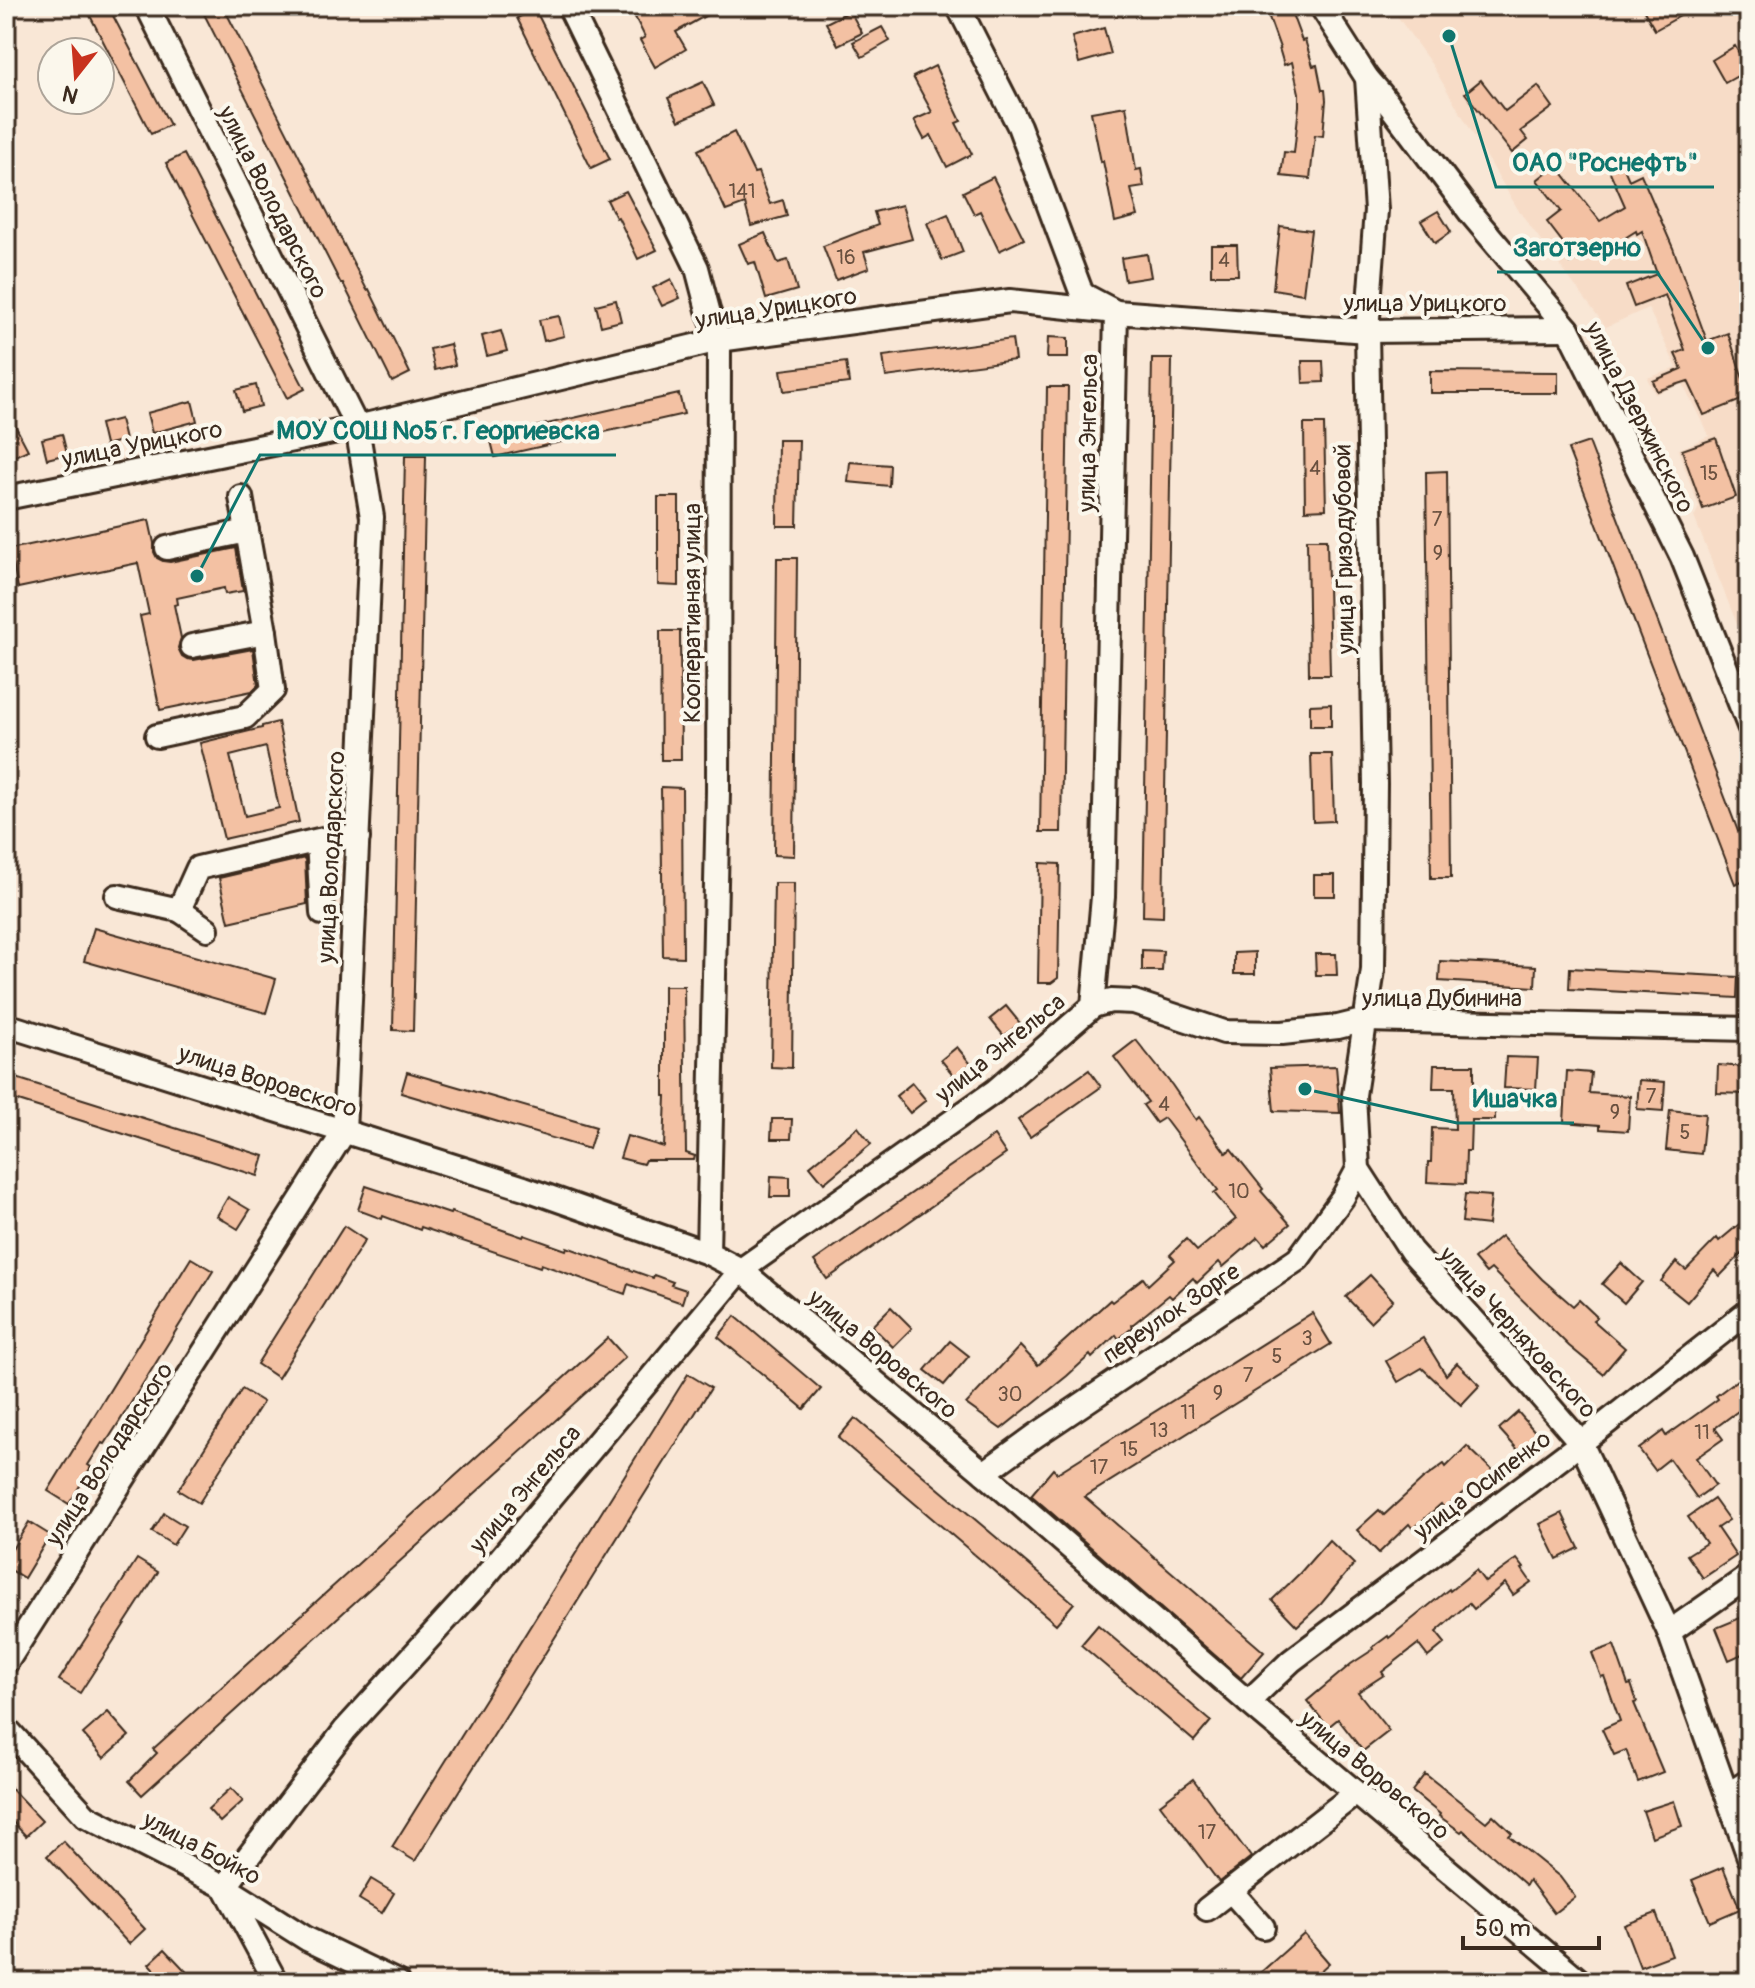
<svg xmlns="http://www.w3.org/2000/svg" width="1755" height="1988" font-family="Pangolin,sans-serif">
<rect width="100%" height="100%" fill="#f9e7d6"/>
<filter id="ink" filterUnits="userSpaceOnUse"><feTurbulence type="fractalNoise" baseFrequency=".0125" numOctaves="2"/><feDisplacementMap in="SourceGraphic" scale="16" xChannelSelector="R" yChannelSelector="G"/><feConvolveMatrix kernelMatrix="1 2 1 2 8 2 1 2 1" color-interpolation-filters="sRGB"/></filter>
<g filter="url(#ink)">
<polygon fill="#f7dcc7" points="1390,6 1749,6 1749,654 1694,517 1699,507 1678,450 1709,436 1683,384 1655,394 1647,378 1677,368 1648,308 1606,327 1519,211 1432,65"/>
<g fill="#f3c1a3" stroke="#3b2a1e" stroke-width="2" fill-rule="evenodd">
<polygon points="85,6 108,6 170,125 151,134"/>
<polygon points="200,6 223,6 367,290 369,289 410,373 392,382 343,283 341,284"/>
<polygon points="643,6 723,6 676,32 686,49 655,67 640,40 645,37 632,11"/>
<polygon points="1265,6 1289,6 1302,41 1305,40 1313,66 1317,65 1322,90 1325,90 1326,100 1323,136 1315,135 1310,179 1281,176 1284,152 1294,153 1299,106 1299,93 1292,62 1284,65 1279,48 1280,48"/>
<polygon points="1641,6 1698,6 1655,30"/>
<polygon points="535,9 610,159 591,168 517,18"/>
<polygon points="850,11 862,33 838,45 826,23"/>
<polygon points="882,27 890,41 862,57 853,42"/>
<polygon points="1104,28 1111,54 1079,63 1072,37"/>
<polygon points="1735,46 1748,70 1725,83 1712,60"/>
<polygon points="935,66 961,121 956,123 972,154 947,167 931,135 924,139 914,120 932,112 913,77"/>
<polygon points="1481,80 1505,111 1538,86 1553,107 1521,131 1528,140 1512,153 1465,93"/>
<polygon points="703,82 714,105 679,121 668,98"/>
<polygon points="1126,106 1136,170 1141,169 1144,187 1131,189 1138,216 1115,222 1103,161 1101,162 1091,112"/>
<polygon points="734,132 754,173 758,172 770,204 783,200 787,216 751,226 745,204 726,211 698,150"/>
<polygon points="184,154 305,389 287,398 166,163"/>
<polygon points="1619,157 1629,180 1641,174 1673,248 1707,341 1728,333 1749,397 1704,415 1688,381 1657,391 1653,381 1682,369 1675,354 1685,350 1665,295 1634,307 1626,286 1657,274 1642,231 1637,234 1636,231 1609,248 1605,242 1570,263 1559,245 1563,243 1547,222 1561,211 1537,180 1556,165 1600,221 1625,206 1606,163"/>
<polygon points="993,177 1024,239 999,251 980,211 974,214 963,192"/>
<polygon points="626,191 657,250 638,259 618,217 616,218 607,200"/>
<polygon points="902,205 912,239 864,252 869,268 836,280 823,246 878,225 874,212"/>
<polygon points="1438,211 1451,232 1435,243 1421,221"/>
<polygon points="948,214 963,252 942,260 927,223"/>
<polygon points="1280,226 1311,230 1303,294 1273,289"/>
<polygon points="765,233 778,263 788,260 797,290 766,299 755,262 748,264 739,244"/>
<polygon points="1211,245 1237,245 1238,275 1211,275"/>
<polygon points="1147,254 1151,277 1125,281 1121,258"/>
<polygon points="671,279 680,298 662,306 653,288"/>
<polygon points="616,300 621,321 601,326 596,305"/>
<polygon points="559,316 564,336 544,341 539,320"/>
<polygon points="501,331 507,351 487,356 482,336"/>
<polygon points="1048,337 1068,338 1068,358 1047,358"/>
<polygon points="1012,339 1015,360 886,377 883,356"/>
<polygon points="450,344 455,365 435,370 430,349"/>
<polygon points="1152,359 1172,359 1163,917 1143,916"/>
<polygon points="1302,361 1323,361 1324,382 1303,383"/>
<polygon points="846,362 849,383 784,391 781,370"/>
<polygon points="1430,371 1558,372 1558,393 1430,393"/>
<polygon points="256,385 261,406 242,411 236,390"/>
<polygon points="1047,387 1068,387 1061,832 1040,832"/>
<polygon points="679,394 684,414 495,457 490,437"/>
<polygon points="192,401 197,421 152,433 147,413"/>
<polygon points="6,408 28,450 6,460"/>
<polygon points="120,419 125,440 105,445 100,424"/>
<polygon points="1304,424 1324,424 1326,509 1305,510"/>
<polygon points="62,434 67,454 47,459 42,439"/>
<polygon points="1716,438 1736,497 1703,509 1682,450"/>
<polygon points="778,440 799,440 797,526 777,526"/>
<polygon points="1589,442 1749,860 1749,878 1735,884 1568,449"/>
<polygon points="405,456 426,456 413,1031 393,1030"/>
<polygon points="850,462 890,465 889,486 848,482"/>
<polygon points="1447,471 1451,878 1431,878 1426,472"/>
<polygon points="658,497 679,497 679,586 658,585"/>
<polygon points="149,520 154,543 154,552 157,558 163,561 170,562 236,548 243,591 225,594 224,588 177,598 178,604 174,605 181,638 178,648 182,656 187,659 194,660 253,649 258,685 252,691 160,710 140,616 149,614 138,563 18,588 10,549"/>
<polygon points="1307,539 1327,539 1330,675 1309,675"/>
<polygon points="777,558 797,558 794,856 774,855"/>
<polygon points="660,631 680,631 681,760 661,760"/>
<polygon points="1331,704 1331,726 1310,726 1310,705"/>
<path d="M278,722l21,100 -75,17 -24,-96 62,-15v-2zM266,747l13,61 -34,8 -15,-60z"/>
<polygon points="1311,754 1332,754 1334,821 1313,822"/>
<polygon points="661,787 682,788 683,957 663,956"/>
<polygon points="305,858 307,904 229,922 219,878"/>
<polygon points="1040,863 1060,864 1058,978 1051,983 1038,983"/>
<rect x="1314" y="875" width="21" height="21"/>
<polygon points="774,883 794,883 792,1068 771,1067"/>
<polygon points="94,928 276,979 266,1013 84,961"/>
<polygon points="1142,950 1163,951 1162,971 1142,971"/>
<polygon points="1255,952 1255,974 1234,974 1234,953"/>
<polygon points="1315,954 1336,954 1337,975 1316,975"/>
<polygon points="1440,961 1536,966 1535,987 1439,981"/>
<polygon points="1570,968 1738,977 1737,998 1569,989"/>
<polygon points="664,986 684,986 686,1153 695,1156 694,1160 645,1160 643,1164 620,1158 627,1136 664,1147 666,1096 664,1096"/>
<polygon points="1006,1006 1020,1023 1004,1036 990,1019"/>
<polygon points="1136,1040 1172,1085 1196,1120 1199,1117 1226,1153 1231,1149 1263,1189 1261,1191 1290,1224 1265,1245 1258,1237 1223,1267 1219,1262 1197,1283 1193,1278 1172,1298 1169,1295 1132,1325 1133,1327 1119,1339 1116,1335 1092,1358 1090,1355 1067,1376 1001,1429 966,1404 1020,1346 1038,1365 1110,1300 1112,1302 1143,1278 1148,1285 1175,1260 1170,1255 1186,1239 1197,1251 1236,1219 1214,1193 1218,1190 1164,1118 1156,1123 1143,1105 1148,1102 1114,1057"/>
<polygon points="957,1047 971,1064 955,1077 941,1060"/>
<polygon points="1506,1057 1538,1058 1536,1089 1504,1088"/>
<polygon points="1434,1065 1474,1065 1474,1096 1495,1095 1495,1120 1471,1120 1470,1151 1466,1151 1465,1184 1427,1182 1428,1162 1431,1162 1432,1128 1455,1129 1454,1088 1433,1088"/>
<polygon points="1718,1065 1747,1067 1746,1094 1717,1093"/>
<polygon points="1336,1066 1340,1113 1274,1111 1270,1068"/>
<polygon points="1089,1070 1101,1087 1030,1137 1018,1120"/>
<polygon points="1567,1071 1591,1073 1589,1093 1630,1096 1628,1131 1600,1129 1600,1125 1564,1122"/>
<polygon points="407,1072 596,1127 589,1149 401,1093"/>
<polygon points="16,1078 264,1156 258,1176 9,1098"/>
<polygon points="1639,1080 1665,1082 1663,1111 1637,1109"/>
<polygon points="912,1083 926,1100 910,1113 896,1096"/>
<polygon points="1670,1110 1705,1114 1701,1154 1666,1150"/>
<polygon points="772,1119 792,1119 791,1139 771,1139"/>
<polygon points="858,1127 871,1144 824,1183 810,1166"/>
<polygon points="994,1136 1006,1154 827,1279 814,1261"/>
<polygon points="771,1176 790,1177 790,1197 770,1197"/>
<polygon points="366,1186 450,1214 451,1212 523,1237 524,1235 566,1250 567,1247 653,1278 654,1275 673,1282 671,1285 686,1290 682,1303 628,1284 625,1294 541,1264 540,1267 421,1227 420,1230 383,1216 382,1219 358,1210"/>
<polygon points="1465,1194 1491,1196 1488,1225 1462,1222"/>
<polygon points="228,1197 250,1210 238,1229 217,1216"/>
<polygon points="1749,1216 1749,1246 1720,1276 1714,1270 1687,1302 1661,1281 1676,1262 1686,1270 1717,1238 1719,1241"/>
<polygon points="344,1226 365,1240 278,1378 257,1364"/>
<polygon points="1501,1236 1542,1279 1573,1306 1579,1300 1597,1317 1593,1320 1625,1348 1603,1374 1569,1346 1491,1269 1486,1273 1474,1259"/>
<polygon points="191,1258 213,1271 116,1427 105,1444 102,1443 88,1465 91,1467 69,1504 48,1491"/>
<polygon points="1621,1263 1642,1282 1624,1303 1602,1284"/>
<polygon points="1370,1275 1393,1300 1370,1322 1346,1297"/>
<polygon points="891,1307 912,1328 893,1347 872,1326"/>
<polygon points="1312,1313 1331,1344 1085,1497 1264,1652 1241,1678 1031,1495 1053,1469 1057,1473"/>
<polygon points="735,1316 821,1389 804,1409 718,1337"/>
<polygon points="608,1338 625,1357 600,1380 142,1795 129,1781 157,1753 153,1749"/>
<polygon points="1423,1338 1446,1375 1457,1363 1480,1385 1461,1405 1422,1368 1398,1382 1386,1361"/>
<polygon points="950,1341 969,1356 944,1385 925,1370"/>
<polygon points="1749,1371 1749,1403 1715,1428 1723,1439 1696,1458 1715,1485 1697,1498 1669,1459 1655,1470 1639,1449 1663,1431 1666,1436 1718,1399 1716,1396"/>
<polygon points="688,1374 711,1388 415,1861 392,1847"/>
<polygon points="242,1389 263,1402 199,1503 178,1490"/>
<polygon points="1518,1412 1537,1434 1519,1451 1499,1429"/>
<polygon points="855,1418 1074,1603 1056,1624 838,1438"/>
<polygon points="1467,1446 1493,1471 1476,1487 1474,1485 1444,1508 1441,1504 1413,1529 1409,1524 1379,1553 1357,1530 1379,1510 1384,1515 1422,1480 1444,1464 1446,1467"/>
<polygon points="1714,1499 1729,1520 1717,1528 1736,1556 1703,1578 1687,1555 1706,1543 1688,1517"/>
<polygon points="164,1513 185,1526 173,1545 152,1532"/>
<polygon points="1562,1513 1579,1548 1557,1559 1540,1524"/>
<polygon points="29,1522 50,1535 24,1578 6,1567 6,1559"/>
<polygon points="1329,1540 1354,1564 1321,1604 1297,1626 1272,1600 1300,1573"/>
<polygon points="137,1559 158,1572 80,1693 59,1680"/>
<polygon points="1517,1559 1524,1568 1522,1569 1531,1582 1513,1595 1505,1583 1474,1609 1469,1603 1436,1632 1445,1643 1428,1657 1418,1644 1382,1672 1384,1675 1358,1692 1389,1731 1363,1751 1338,1719 1328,1727 1307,1701 1351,1664 1374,1649 1373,1647 1388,1636 1389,1638 1449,1589 1450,1591 1476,1570 1485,1582"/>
<polygon points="1745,1616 1749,1625 1749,1651 1729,1660 1716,1628"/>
<polygon points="1098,1625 1211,1721 1194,1741 1081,1645"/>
<polygon points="1614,1645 1628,1685 1631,1684 1637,1702 1634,1703 1663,1772 1638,1782 1626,1750 1614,1755 1602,1729 1620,1721 1604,1676 1601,1677 1592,1653"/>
<polygon points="108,1712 129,1736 104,1758 83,1734"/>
<polygon points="1425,1774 1486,1822 1493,1815 1512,1833 1509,1836 1560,1877 1575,1897 1554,1913 1529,1880 1526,1885 1463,1830 1461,1832 1439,1816 1440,1814 1412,1791"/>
<polygon points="1193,1779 1251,1857 1219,1882 1160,1804"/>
<polygon points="6,1783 42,1821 26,1836 6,1815"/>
<polygon points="231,1788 243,1801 220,1822 208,1809"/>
<polygon points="1674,1801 1682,1826 1652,1837 1643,1811"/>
<polygon points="63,1841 145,1929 129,1944 47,1856"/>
<polygon points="1723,1867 1740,1909 1710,1922 1692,1880"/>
<polygon points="371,1879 394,1893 382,1913 359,1899"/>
<polygon points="1656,1913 1672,1955 1640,1967 1624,1925"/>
<polygon points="1304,1934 1329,1963 1308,1982 1250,1982"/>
<polygon points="165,1949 196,1982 166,1982 149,1964"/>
</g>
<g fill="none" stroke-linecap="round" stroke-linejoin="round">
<defs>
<g id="minor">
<polyline points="569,6 697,268 708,310 719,340 718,791 708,1253"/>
<polyline points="1321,6 1367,78 1381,94 1472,215 1568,329 1682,557 1749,726"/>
<polyline points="1367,78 1376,210 1367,331 1375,784 1373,970 1354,1095 1358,1169 1411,1251 1505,1355 1581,1443 1669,1632 1749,1857"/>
<polyline points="6,498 357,427 719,340 1010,301 1116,312 1367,331 1568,329"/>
<polyline points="167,548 247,531"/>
<polyline points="192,646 265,632"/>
<polyline points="157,736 245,717 273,690 265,632 241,497"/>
<polyline points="318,841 322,913"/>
<polyline points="117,896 179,910 198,868 332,837 358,838"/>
<polyline points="179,910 207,929"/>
<polyline points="1093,1006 1111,1001 1134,1002 1224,1032 1282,1033 1338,1027 1366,1020 1749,1029"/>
<polyline points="6,1025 524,1188 708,1253 741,1270 984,1473 1248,1702 1581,1982"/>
<polyline points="984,1473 1035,1436 1298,1259 1343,1197 1358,1169"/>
<polyline points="1669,1632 1749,1576"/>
<polyline points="6,1663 344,1132 372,517 357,427 147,6"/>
<polyline points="1248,1702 1291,1661 1581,1443 1749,1311"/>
<polyline points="6,1728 86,1816 225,1887 307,1939 397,1982"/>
<polyline points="1727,1795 1749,1781"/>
<polyline points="1231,1891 1263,1927"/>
<polyline points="1207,1909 1356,1793"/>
<polyline points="276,1982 225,1887 345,1730 483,1579 741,1270 995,1091 1093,1006 1103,897 1116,312 1082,294 1019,126 958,6"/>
</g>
</defs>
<use href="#minor" stroke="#3b2a1e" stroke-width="28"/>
<use href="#minor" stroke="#fbf7ec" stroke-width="22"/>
</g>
</g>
<g text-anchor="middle" stroke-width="8" stroke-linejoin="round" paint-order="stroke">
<g font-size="20" fill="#69503f">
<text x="742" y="198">141</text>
<text x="846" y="264">16</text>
<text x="1224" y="267">4</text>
<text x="1315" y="475">4</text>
<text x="1709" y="480">15</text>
<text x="1437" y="526">7</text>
<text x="1438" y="560">9</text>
<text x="1651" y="1103">7</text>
<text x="1164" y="1111">4</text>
<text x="1615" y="1119">9</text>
<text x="1685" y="1139">5</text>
<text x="1239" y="1198">10</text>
<text x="1307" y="1345">3</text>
<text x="1277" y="1363">5</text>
<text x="1248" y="1382">7</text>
<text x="1218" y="1400">9</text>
<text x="1010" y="1401">30</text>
<text x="1188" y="1419">11</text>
<text x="1159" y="1437">13</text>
<text x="1702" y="1439">11</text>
<text x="1129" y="1456">15</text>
<text x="1099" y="1474">17</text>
<text x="1207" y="1839">17</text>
</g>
<g font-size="24" fill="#3b2a1e" stroke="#fbf7ec">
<text transform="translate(273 202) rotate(63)" y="8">улица Володарского</text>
<text x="1425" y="311">улица Урицкого</text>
<text transform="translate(776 308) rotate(-9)" y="8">улица Урицкого</text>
<text transform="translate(1640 417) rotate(63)" y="8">улица Дзержинского</text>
<text transform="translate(1088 433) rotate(-89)" y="8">улица Энгельса</text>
<text transform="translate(142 444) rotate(-11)" y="8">улица Урицкого</text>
<text transform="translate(1344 549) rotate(-91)" y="8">улица Гризодубовой</text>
<text transform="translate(692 613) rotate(-90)" y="8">Кооперативная улица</text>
<text transform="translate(331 857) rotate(-87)" y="8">улица Володарского</text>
<text x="1442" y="1006">улица Дубинина</text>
<text transform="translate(1000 1048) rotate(-39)" y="8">улица Энгельса</text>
<text transform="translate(268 1081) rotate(18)" y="8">улица Воровского</text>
<text transform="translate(1171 1313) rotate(-34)" y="8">переулок Зорге</text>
<text transform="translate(1518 1332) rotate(48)" y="8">улица Черняховского</text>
<text transform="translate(883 1354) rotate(40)" y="8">улица Воровского</text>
<text transform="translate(109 1454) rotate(-57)" y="8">улица Володарского</text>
<text transform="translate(1482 1485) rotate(-37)" y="8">улица Осипенко</text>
<text transform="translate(525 1489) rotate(-50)" y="8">улица Энгельса</text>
<text transform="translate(1375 1775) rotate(40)" y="8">улица Воровского</text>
<text transform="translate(202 1848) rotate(28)" y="8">улица Бойко</text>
</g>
</g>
<path fill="none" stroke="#0f766e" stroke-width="3" d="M1449 36L1496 187H1714M1708 348L1657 272H1497M197 576L260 455H616M1305 1089L1457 1123H1574"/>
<g fill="#0f766e" stroke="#fbf7ec" stroke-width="3">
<circle cx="1449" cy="36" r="8"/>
<circle cx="1708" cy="348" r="8"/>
<circle cx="197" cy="576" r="8"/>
<circle cx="1305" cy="1089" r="8"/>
</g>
<g font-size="26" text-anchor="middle" font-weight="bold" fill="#0f766e" stroke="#fbf7ec" stroke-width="8" stroke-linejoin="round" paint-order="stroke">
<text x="1605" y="171">ОАО "Роснефть"</text>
<text x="1577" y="256">Заготзерно</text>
<text x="438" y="439">МОУ СОШ №5 г. Георгиевска</text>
<text x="1515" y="1107">Ишачка</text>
</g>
<rect width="1755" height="1988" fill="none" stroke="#fbf7ec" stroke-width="32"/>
<rect x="16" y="16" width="1723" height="1956" fill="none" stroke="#3b2a1e" stroke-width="3" filter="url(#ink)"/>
<g transform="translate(76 76) rotate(197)"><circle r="38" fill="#fbf7ec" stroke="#aea59a" stroke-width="2"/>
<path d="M0-6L14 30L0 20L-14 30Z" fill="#c8321e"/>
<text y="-12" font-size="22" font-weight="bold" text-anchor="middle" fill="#3b2a1e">N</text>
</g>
<path d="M1463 1936v12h136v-12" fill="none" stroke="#3b2a1e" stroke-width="4"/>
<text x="1475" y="1936" font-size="24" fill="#3b2a1e" stroke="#fbf7ec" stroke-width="6" paint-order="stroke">50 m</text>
</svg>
